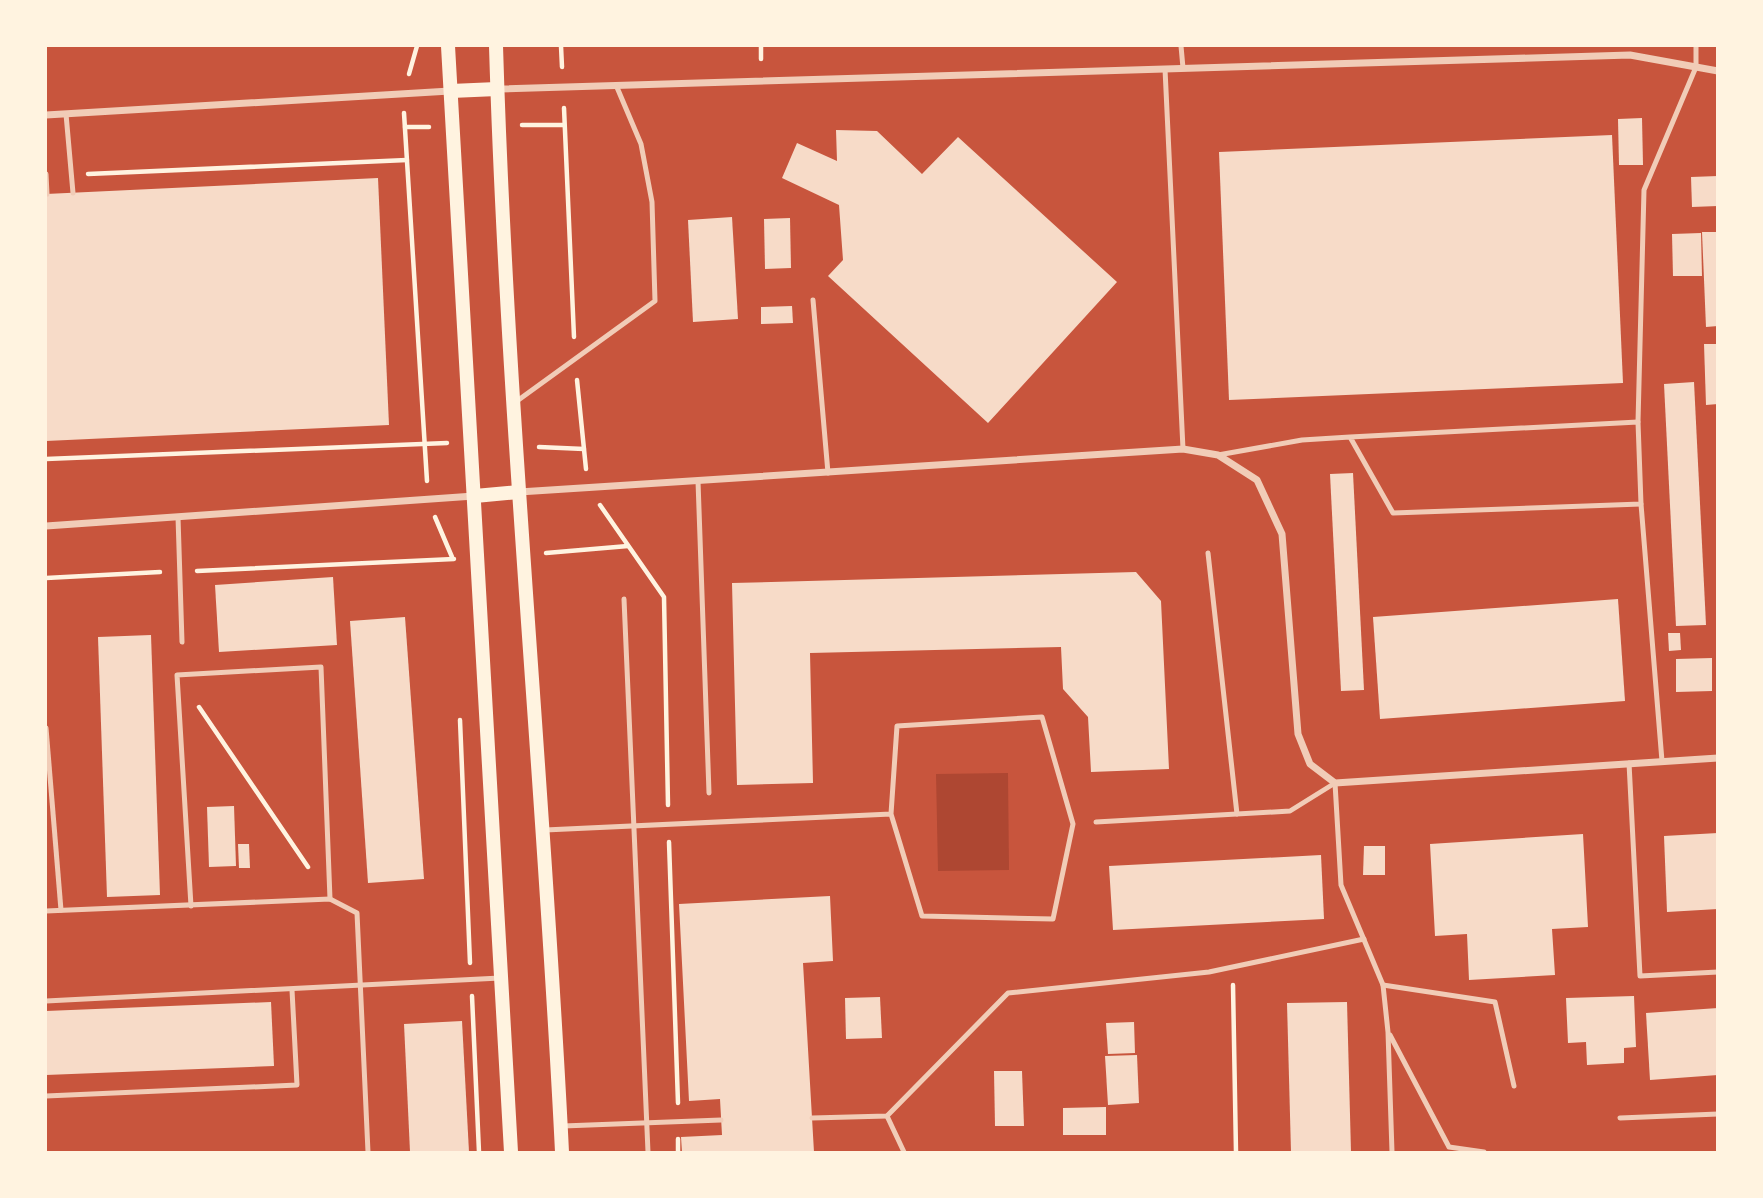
<svg xmlns="http://www.w3.org/2000/svg" width="1763" height="1198" font-family="Commissioner,sans-serif">
<rect width="100%" height="100%" fill="#c8553d"/>
<polygon fill="#ae4732" points="1008,773 1009,870 938,871 936,774"/>
<g fill="#f7dbc8">
<polygon points="1642,118 1643,165 1619,165 1618,119"/>
<polygon points="836,130 877,131 922,174 958,137 1117,282 988,423 828,276 843,260 839,205 782,178 797,143 837,161"/>
<polygon points="1612,135 1623,383 1229,400 1219,152"/>
<polygon points="1718,176 1718,206 1692,207 1691,177"/>
<polygon points="378,178 389,425 46,441 46,194"/>
<polygon points="732,217 738,319 693,322 688,220"/>
<polygon points="790,218 791,268 765,269 764,219"/>
<polygon points="1702,232 1718,232 1718,326 1706,327"/>
<polygon points="1701,233 1702,276 1673,276 1672,234"/>
<polygon points="792,306 793,323 761,324 761,307"/>
<polygon points="1704,344 1718,344 1718,404 1706,405"/>
<polygon points="1694,382 1706,625 1676,626 1664,384"/>
<polygon points="1353,473 1364,690 1341,691 1330,474"/>
<polygon points="1136,572 1161,601 1169,769 1091,772 1088,717 1063,689 1061,647 810,653 813,783 737,785 732,583"/>
<polygon points="333,577 337,645 219,652 215,585"/>
<polygon points="1618,599 1625,701 1380,719 1373,617"/>
<polygon points="405,617 424,879 368,883 350,621"/>
<polygon points="1668,633 1680,633 1681,650 1669,651"/>
<polygon points="151,635 160,895 107,897 98,637"/>
<polygon points="1712,658 1712,691 1676,692 1676,659"/>
<polygon points="234,806 236,866 209,867 207,807"/>
<polygon points="1718,833 1718,909 1667,912 1664,836"/>
<polygon points="1583,834 1588,927 1552,929 1555,975 1469,980 1467,934 1435,936 1430,844"/>
<polygon points="238,844 249,844 250,868 239,868"/>
<polygon points="1364,846 1385,846 1385,875 1363,875"/>
<polygon points="1321,855 1324,919 1113,930 1109,866"/>
<polygon points="830,896 833,961 803,963 814,1152 682,1152 681,1137 722,1135 720,1099 689,1101 679,904"/>
<polygon points="1634,996 1636,1047 1624,1048 1624,1063 1587,1065 1586,1042 1568,1043 1566,998"/>
<polygon points="880,997 882,1038 846,1039 845,998"/>
<polygon points="271,1002 274,1066 46,1075 46,1011"/>
<polygon points="1347,1002 1351,1152 1291,1152 1287,1003"/>
<polygon points="1718,1008 1718,1075 1650,1080 1646,1013"/>
<polygon points="462,1021 469,1152 410,1152 404,1024"/>
<polygon points="1134,1022 1135,1053 1108,1054 1106,1023"/>
<polygon points="1137,1055 1139,1103 1108,1105 1105,1056"/>
<polygon points="994,1071 1022,1071 1024,1126 995,1126"/>
<polygon points="1106,1107 1106,1135 1063,1135 1063,1108"/>
</g>
<g fill="none" stroke-linecap="round" stroke-linejoin="round">
<g stroke="#fff3e0" stroke-width="4.5">
<polyline points="561,46 562,67"/>
<polyline points="761,46 761,59"/>
<polyline points="409,74 417,46"/>
<polyline points="564,108 574,337"/>
<polyline points="404,113 427,481"/>
<polyline points="522,125 564,125"/>
<polyline points="405,127 429,127"/>
<polyline points="88,174 407,160"/>
<polyline points="577,380 586,469"/>
<polyline points="539,447 584,449"/>
<polyline points="46,459 447,443"/>
<polyline points="600,505 664,597 668,805"/>
<polyline points="435,517 452,557"/>
<polyline points="546,553 628,546"/>
<polyline points="197,571 454,559"/>
<polyline points="46,578 160,572"/>
<polyline points="199,707 308,867"/>
<polyline points="460,720 470,963"/>
<polyline points="669,842 678,1103"/>
<polyline points="1233,985 1236,1152"/>
<polyline points="472,996 479,1152"/>
<polyline points="678,1139 678,1152"/>
</g>
<g stroke="#f1ccb7" stroke-width="5">
<polyline points="1181,46 1183,68"/>
<polyline points="1165,69 1183,449"/>
<polyline points="66,114 73,193"/>
<polyline points="46,174 47,194"/>
<polyline points="813,300 828,473"/>
<polyline points="517,401 655,301 652,202 641,144 616,85"/>
<polyline points="1638,422 1644,190 1696,67 1696,46"/>
<polyline points="1218,455 1302,440 1350,437 1638,422 1641,504 1393,513 1350,437"/>
<polyline points="698,481 709,793"/>
<polyline points="1641,504 1662,761"/>
<polyline points="178,517 182,642"/>
<polyline points="1208,553 1237,814"/>
<polyline points="624,599 648,1152"/>
<polyline points="46,728 61,910"/>
<polyline points="1629,763 1640,976 1718,972"/>
<polyline points="1096,822 1290,811 1335,783 1341,885 1383,985 1388,1032 1392,1152"/>
<polyline points="545,830 891,814 922,916 1053,919 1073,824 1042,717 897,726 891,814"/>
<polyline points="191,906 177,675 321,667 330,899"/>
<polyline points="46,911 330,899 357,913 368,1152"/>
<polyline points="1383,985 1495,1002 1514,1086"/>
<polyline points="46,1001 500,978"/>
<polyline points="1390,1035 1449,1147 1484,1152"/>
<polyline points="46,1096 297,1085 292,990"/>
<polyline points="887,1116 904,1152"/>
<polyline points="812,1118 887,1116 1008,993 1209,972 1364,939"/>
<polyline points="1620,1118 1718,1114"/>
<polyline points="563,1126 721,1120"/>
</g>
<g stroke="#f1ccb7" stroke-width="7">
<polyline points="498,89 1630,55 1718,71"/>
<polyline points="46,115 450,91"/>
<polyline points="519,492 1183,449 1218,455 1257,480 1282,534 1298,734 1310,764 1335,783 1718,758"/>
<polyline points="46,526 474,496"/>
</g>
<g stroke="#fff3e0" stroke-width="14">
<polyline points="448,46 511,1152"/>
<path d="M496,46c11,369 48,737 66,1106"/>
<polyline points="451,91 497,89"/>
<polyline points="475,496 519,492"/>
</g>
</g>
<rect width="1763" height="1198" fill="none" stroke="#fff3e0" stroke-width="94"/>
</svg>
